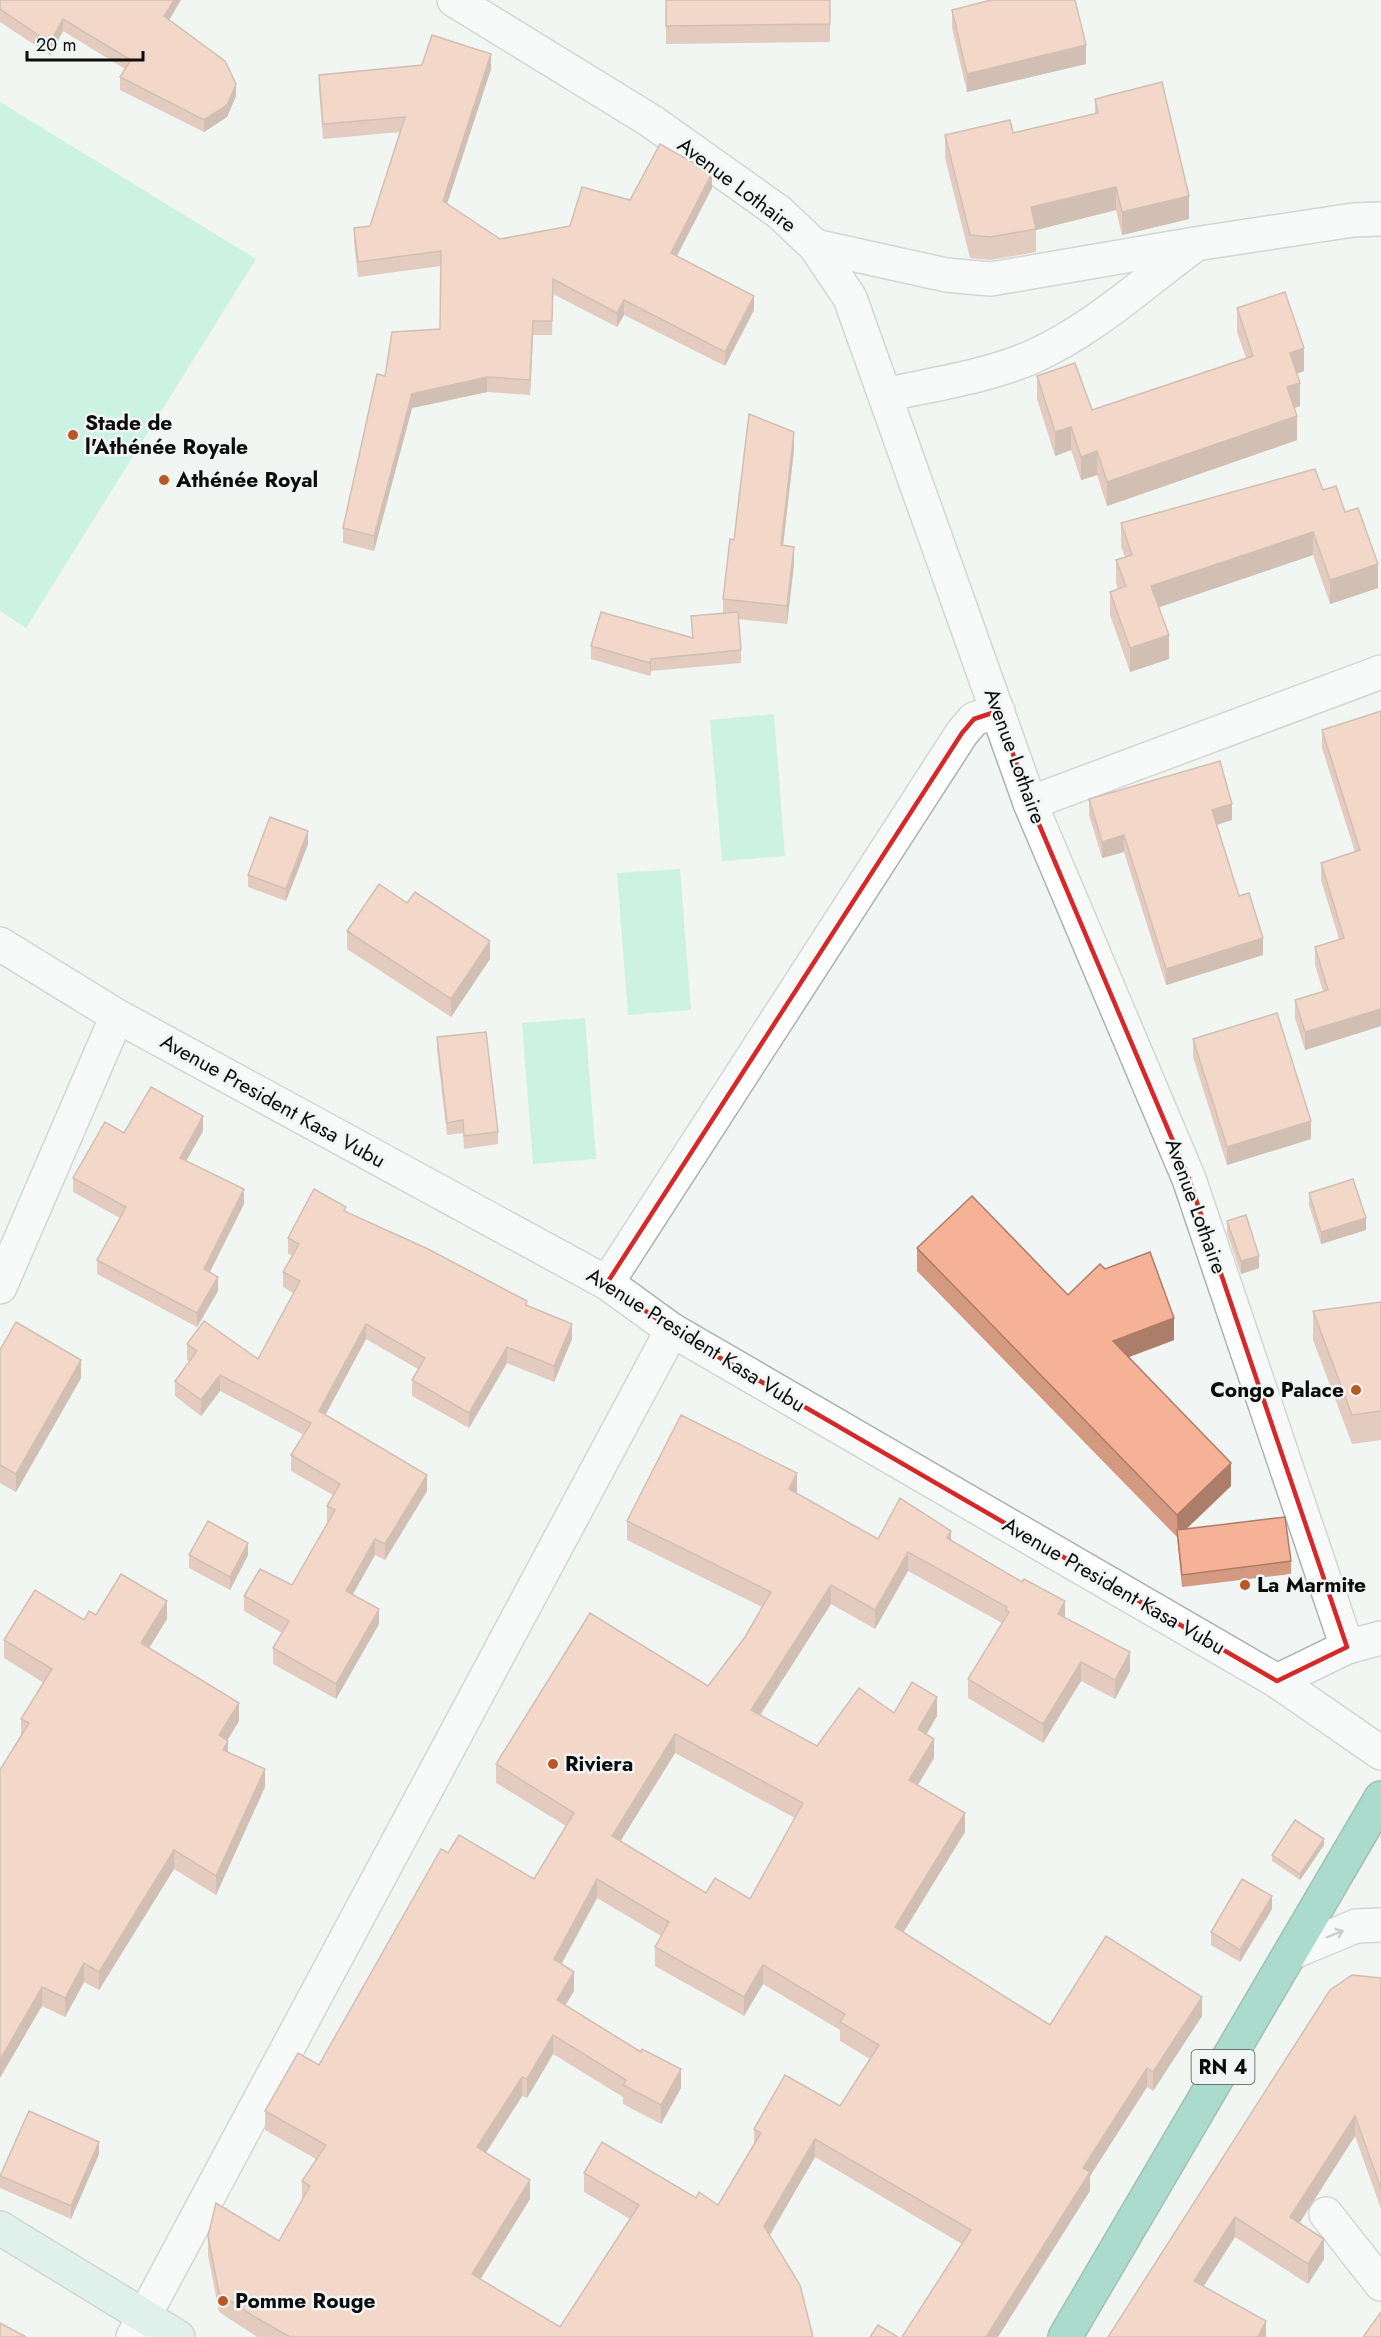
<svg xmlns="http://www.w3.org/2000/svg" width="1381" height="2337" font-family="Jost,sans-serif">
<rect width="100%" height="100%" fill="#f1f5f3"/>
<g fill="#a0edd3">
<polygon points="0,102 256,259 26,628 0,611"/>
<polygon points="774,714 785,856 722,861 710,720"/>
<polygon points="680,869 691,1010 628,1015 617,873"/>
<polygon points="585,1018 596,1159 533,1164 522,1023"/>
</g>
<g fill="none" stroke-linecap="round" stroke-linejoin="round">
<defs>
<g id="street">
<polyline points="454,0 651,121 779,212 815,246 850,298 1030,803 1189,1179 1347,1647"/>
<polyline points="815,246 946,275 991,279 1195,244 1353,220 1381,219"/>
<path d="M885,395c49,-11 101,-18 147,-38 59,-26 109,-72 160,-110"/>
<polyline points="1030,803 1381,672"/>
<polyline points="0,944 117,1016 607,1283 672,1330 1277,1681 1381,1753"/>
<polyline points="607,1283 962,733 974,719 998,711"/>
<polyline points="0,1287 117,1016"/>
<polyline points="1277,1681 1347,1647 1381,1638"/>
<polyline points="1291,1953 1356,1926 1381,1925"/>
<polyline points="1326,2214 1381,2284"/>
<polyline points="133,2337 672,1330"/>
</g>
<polyline id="secondary" points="0,2228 178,2337"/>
<polyline id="highway" points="1065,2337 1381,1798"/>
</defs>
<use href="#street" stroke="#adb1af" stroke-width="36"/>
<use href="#secondary" stroke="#adb1af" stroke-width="36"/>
<use href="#highway" stroke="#3d7e6b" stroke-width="36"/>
<use href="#street" stroke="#fff" stroke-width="33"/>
<use href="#secondary" stroke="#cdebe2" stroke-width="33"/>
<use href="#highway" stroke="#58bb9e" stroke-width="33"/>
</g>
<g fill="#d39981" fill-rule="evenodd">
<polygon points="0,0 169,20 236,96 227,117 204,132 120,90 120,77 125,69 63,31 50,55 0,22"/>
<polygon points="666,0 830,0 830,42 666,44"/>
<polygon points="952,10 1086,64 967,92 952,28"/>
<polygon points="491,69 447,204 500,239 570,226 630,200 712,188 677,256 754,310 725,366 624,315 617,327 553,294 552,335 533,335 530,395 487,392 412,408 374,551 343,543 343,528 385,376 440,329 441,266 358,277 354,243 354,228 370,226 400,132 323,139 319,90 319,75"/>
<polygon points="1095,99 1189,219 1122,235 1116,210 1036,230 1036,252 990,260 970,258 945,158 945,135 1013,133 1095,114"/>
<polygon points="1237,308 1304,371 1297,374 1300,406 1294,408 1297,440 1107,506 1097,475 1081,480 1071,450 1055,456 1037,399 1037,376 1092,410 1246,358 1237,332"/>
<polygon points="794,450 783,546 794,564 787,624 738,619 741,650 741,663 651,671 650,676 591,659 591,646 692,637 691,616 723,613 723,599 734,540"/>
<polygon points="1323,490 1345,512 1378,588 1330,604 1313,555 1159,607 1169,659 1130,672 1110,615 1110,592 1118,589 1116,583 1116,560 1125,557 1121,546 1121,523"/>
<polygon points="1381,711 1381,1026 1305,1050 1295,1018 1295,1000 1323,991 1315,965 1315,947 1339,939 1321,880 1321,863 1355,852 1322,748 1322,730"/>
<polygon points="1089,799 1232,820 1217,825 1239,896 1263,955 1166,985 1124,852 1102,858 1089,815"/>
<polygon points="308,844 286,901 248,887 248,875"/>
<polygon points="347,931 490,959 451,1017 347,949"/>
<polygon points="437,1037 498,1132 498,1144 464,1149 463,1133 447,1135 437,1050"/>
<polygon points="1193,1039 1311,1139 1227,1165 1193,1057"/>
<polygon points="203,1131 186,1161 244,1204 209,1272 218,1291 197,1327 97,1274 97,1260 120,1218 73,1192 73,1178 124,1133"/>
<polygon points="1309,1193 1366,1230 1321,1244 1309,1205"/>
<polygon points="346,1212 527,1305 572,1339 554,1382 507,1363 469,1428 412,1396 412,1380 418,1369 366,1339 325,1415 427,1491 385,1560 375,1555 353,1594 379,1624 336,1699 273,1664 273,1648 282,1633 244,1611 244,1596 292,1585 328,1522 327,1521 327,1506 333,1495 291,1471 291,1455 304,1435 220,1391 201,1416 175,1396 175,1381 189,1361 187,1360 187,1344 258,1359 293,1293 283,1287 283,1272 292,1256 288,1253 288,1238"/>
<polygon points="1227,1221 1259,1268 1241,1274 1227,1233"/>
<polygon points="917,1248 1174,1340 1129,1357 1231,1486 1186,1529 1291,1561 1291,1574 1182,1587 1177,1537 917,1271"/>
<polygon points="1381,1302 1381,1440 1352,1444 1313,1340 1313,1311"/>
<polygon points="0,1350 81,1378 16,1492 0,1483"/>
<path d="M797,1492l-1,2 82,45 73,2 114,76 65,54 -15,28 -34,-18 -38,62 -75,-45v-19l34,-56 -94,-52 -33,58 -44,-25 -71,111 57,31 77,-33 43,3 -11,19 8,23 -16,27 47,47 -62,100 147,93 152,-9 -49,75 -6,-4 -57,89v15l-128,53 -147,-87 -46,79 44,101h-556l-38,-25 -11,-57v-19l71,5 23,-41v-19l14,-22 -51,-29v-19l54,-46 129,-212 86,26 32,-53 -70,-43v-19l212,-78 37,-49 17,-30 -135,-67v-19zM675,1753l120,65 -45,81 -44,-6 -86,-52zM597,1898l64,38 -6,11v19l89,50 19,-32 77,46v11l30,18 -30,47 -86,23v15l-36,61 -22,-7 -112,-25v19l46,27 -70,108 -80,-48 50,-80 -44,-46 36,-57 5,2 26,-44 70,43v7l38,20 20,-36 -116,-83 9,-14 -13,-27z"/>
<polygon points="189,1555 248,1555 230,1590 189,1568"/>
<polygon points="96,1615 167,1619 149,1648 239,1721 227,1740 228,1752 265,1787 216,1895 174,1869 99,1990 84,1982 65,2017 42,2006 21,1735 21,1719 44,1683 4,1658 4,1640 84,1620"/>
<polygon points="1324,1845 1300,1880 1272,1861 1272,1855"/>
<polygon points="1272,1909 1240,1962 1211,1945 1211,1932"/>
<polygon points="1381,1978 1381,2209 1355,2136 1299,2223 1324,2259 1308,2284 1235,2237 1204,2286 1266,2337 1108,2337"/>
<polygon points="99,2154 71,2219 0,2188 0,2176"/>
</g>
<g fill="#ac7d69">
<polygon points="174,0 181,0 164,29 164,16"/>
<polygon points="63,19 63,31 50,55 50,43"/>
<polygon points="1086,45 1086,64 967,92 967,74"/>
<polygon points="491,54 491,69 443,216 443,201"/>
<polygon points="236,84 236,96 227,117 204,132 204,120"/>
<polygon points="712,173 712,188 671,267 671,253"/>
<polygon points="1116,187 1116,210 1036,230 1031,207"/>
<polygon points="1189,196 1189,219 1122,235 1122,212"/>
<polygon points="754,296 754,310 725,366 725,352"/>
<polygon points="624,300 624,315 617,327 617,313"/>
<polygon points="533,321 533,335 530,395 530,380"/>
<polygon points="1304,348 1304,371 1290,376 1290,353"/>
<polygon points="487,377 487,392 412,408 374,551 374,536 412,394"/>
<polygon points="1300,383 1300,406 1287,411 1287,387"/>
<polygon points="1297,416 1297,440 1107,506 1107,482"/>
<polygon points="1071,427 1071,450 1055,456 1055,432"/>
<polygon points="794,432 794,450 781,563 781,545"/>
<polygon points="1097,451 1097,475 1081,480 1081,457"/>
<polygon points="1313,532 1313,555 1151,610 1151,586"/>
<polygon points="794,547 794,564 787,624 787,606"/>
<polygon points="1378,564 1378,588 1330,604 1330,580"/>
<polygon points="1169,635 1169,659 1130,672 1130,648"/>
<polygon points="651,659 651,671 650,676 650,663"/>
<polygon points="1232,804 1232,820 1212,826 1212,810"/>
<polygon points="308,831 308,844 286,901 286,889"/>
<polygon points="1124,835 1124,852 1102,858 1102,842"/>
<polygon points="1263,938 1263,955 1166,985 1166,969"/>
<polygon points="490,941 490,959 451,1017 451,999"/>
<polygon points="1381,1009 1381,1026 1305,1050 1305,1032"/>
<polygon points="203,1116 203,1131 180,1172 180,1158"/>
<polygon points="1311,1121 1311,1139 1227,1165 1227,1147"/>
<polygon points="244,1189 244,1204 204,1284 204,1269"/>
<polygon points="1366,1218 1366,1230 1321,1244 1321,1232"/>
<polygon points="1259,1256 1259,1268 1241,1274 1241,1261"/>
<polygon points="218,1277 218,1291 197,1327 197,1313"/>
<polygon points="1174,1318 1174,1340 1113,1363 1113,1341"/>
<polygon points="366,1324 366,1339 319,1427 319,1411"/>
<polygon points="572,1324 572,1339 554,1382 554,1366"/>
<polygon points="507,1347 507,1363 469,1428 469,1413"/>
<polygon points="81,1360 81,1378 16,1492 16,1474"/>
<polygon points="220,1375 220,1391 201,1416 201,1400"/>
<polygon points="1231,1463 1231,1486 1178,1537 1177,1515"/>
<polygon points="797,1473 797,1492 789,1508 789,1489"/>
<polygon points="427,1475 427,1491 385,1560 385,1544"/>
<polygon points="951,1531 951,1550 947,1538"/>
<polygon points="375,1539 375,1555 346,1606 346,1591"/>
<polygon points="248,1543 248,1555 230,1590 230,1577"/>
<polygon points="908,1552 908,1571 875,1629 875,1610"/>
<polygon points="831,1585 831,1604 751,1729 751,1710"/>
<polygon points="167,1601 167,1619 141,1661 141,1643"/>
<polygon points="1065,1601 1065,1620 1058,1614"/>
<polygon points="379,1609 379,1624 336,1699 336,1684"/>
<polygon points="1130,1652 1130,1671 1115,1699 1115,1680"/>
<polygon points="1081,1662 1081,1681 1043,1743 1043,1724"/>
<polygon points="937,1697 937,1716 918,1748 918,1729"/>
<polygon points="239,1703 239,1721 219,1754 219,1735"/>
<polygon points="675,1734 675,1753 612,1855 612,1836"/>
<polygon points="934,1739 934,1758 909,1799 909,1780"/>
<polygon points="228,1741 228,1760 223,1750"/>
<polygon points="265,1769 265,1787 216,1895 216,1876"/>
<polygon points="965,1813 965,1832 895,1946 895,1927"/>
<polygon points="1324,1839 1324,1845 1300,1880 1300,1874"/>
<polygon points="174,1850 174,1869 99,1990 99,1972"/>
<polygon points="597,1879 597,1898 554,1978 554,1959"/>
<polygon points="1272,1896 1272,1909 1240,1962 1240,1950"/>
<polygon points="84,1963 84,1982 65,2017 65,1998"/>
<polygon points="763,1965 763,1984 744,2016 744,1997"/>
<polygon points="574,1972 574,1991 557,2019 557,2000"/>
<polygon points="42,1987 42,2006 0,2078 0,2060"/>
<polygon points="1202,1997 1202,2016 1153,2091 1153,2072"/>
<polygon points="553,2035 553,2054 527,2098 527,2079"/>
<polygon points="1147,2068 1147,2087 1090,2176 1090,2191 998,2337 986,2337 1083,2168"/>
<polygon points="681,2069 681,2088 661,2124 661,2105"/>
<polygon points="522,2077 522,2096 477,2166 477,2147"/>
<polygon points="1355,2116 1355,2136 1290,2238 1290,2217"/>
<polygon points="815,2139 815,2157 764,2245 764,2226"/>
<polygon points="99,2142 99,2154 71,2219 71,2206"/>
<polygon points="530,2180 530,2199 472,2293 472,2274"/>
<polygon points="1235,2217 1235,2237 1194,2301 1194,2281"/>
<polygon points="1324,2239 1324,2259 1308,2284 1308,2264"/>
<polygon points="1266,2321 1266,2337 1258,2337"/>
</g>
<g fill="#f5b296" stroke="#ac7d69" stroke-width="1.5" fill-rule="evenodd">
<polygon points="0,0 174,0 164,16 225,61 236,84 227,105 204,120 120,77 131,60 63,19 50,43 0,9"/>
<polygon points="666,0 830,0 830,24 666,26"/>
<polygon points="991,0 1075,0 1086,45 967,74 952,10"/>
<polygon points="432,35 491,54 443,201 500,239 570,226 582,187 630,200 660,144 712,173 671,253 754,296 725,352 624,300 617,313 553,279 552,321 533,321 530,380 487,377 412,394 374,536 343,528 377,374 385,376 392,332 440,329 441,251 358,262 354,228 370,226 405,117 323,124 319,75 422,65"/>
<polygon points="1162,82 1189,196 1122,212 1116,187 1031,207 1036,229 990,237 970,235 945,135 1010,120 1013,133 1098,113 1095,99"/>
<polygon points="1285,292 1304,348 1290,353 1300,383 1287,387 1297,416 1107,482 1097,451 1081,457 1071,427 1055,432 1037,376 1075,363 1092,410 1253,356 1237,308"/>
<polygon points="749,414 794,432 781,545 794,547 787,606 723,599 730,539 734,540"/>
<polygon points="1315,469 1323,490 1336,486 1345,512 1358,508 1378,564 1330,580 1313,532 1151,586 1169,635 1130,648 1110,592 1126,586 1116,560 1132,555 1121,523"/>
<polygon points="601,612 693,638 691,616 738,612 741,650 651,659 650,663 591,646"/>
<polygon points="1381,711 1381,1009 1305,1032 1295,1000 1328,990 1315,947 1344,938 1321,863 1360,850 1322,730"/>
<polygon points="1220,761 1232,804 1212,810 1239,896 1249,893 1263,938 1166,969 1124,835 1102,842 1089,799"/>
<polygon points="270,817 308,831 286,889 248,875"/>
<polygon points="379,884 407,903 415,892 490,941 451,999 347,931"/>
<polygon points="1277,1013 1311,1121 1227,1147 1193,1039"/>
<polygon points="486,1032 498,1132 464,1136 463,1120 447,1123 437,1037"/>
<polygon points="151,1087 203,1116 180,1158 244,1189 204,1269 218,1277 197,1313 97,1260 126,1207 73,1178 105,1122 124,1133"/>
<polygon points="1353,1179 1366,1218 1321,1232 1309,1193"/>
<polygon points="314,1189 346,1207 344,1211 426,1248 527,1301 526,1305 572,1324 554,1366 507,1347 469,1413 412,1380 425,1358 366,1324 319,1411 427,1475 385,1544 375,1539 346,1591 379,1609 336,1684 273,1648 289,1621 244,1596 260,1569 292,1585 335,1510 327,1506 340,1484 291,1455 311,1423 220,1375 201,1400 175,1381 197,1351 187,1344 204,1321 258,1359 300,1281 283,1272 299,1244 288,1238"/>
<polygon points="972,1196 1068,1295 1100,1264 1105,1269 1150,1252 1174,1318 1113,1341 1231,1463 1177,1515 917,1248"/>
<polygon points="1246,1215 1259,1256 1241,1261 1227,1221"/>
<polygon points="1381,1302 1381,1411 1352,1415 1313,1311"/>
<polygon points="16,1322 81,1360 16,1474 0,1465 0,1350"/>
<path d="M681,1415l116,58 -8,16 89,50 22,-41 51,33 -4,7 75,44 2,-3 41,22 -7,13 72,38 -15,28 -34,-18 -38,62 -75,-45 41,-67 -3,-2 1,-3 -99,-55 -33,58 -44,-25 -80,125 66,36 42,-58 35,25 18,-31 25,15 -19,32 16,10 -25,41 56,33 -70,114 155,98 56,-89 96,61 -49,75 -6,-4 -64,100 7,4 -104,165h-84l69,-107 -156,-91 -51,87 36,59 13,52h-523l-35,-20 -36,-24 -11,-57 8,-33 63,38 31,-55 -8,-5 24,-36 -61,-34 33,-58 21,12 122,-216 7,4 11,-18 75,44 40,-66 -78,-49 94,-151 118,73 37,-49 26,-45 -144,-71zM675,1734l128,69 -53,96 -35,-21 -9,15 -94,-57zM597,1879l72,43 -14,25 89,50 19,-32 82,49 -5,8 39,23 -39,61 -55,-31 -31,54 7,4 -43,72 -19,-13 -3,6 -94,-56 -18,31 55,32 -79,122 -88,-53 58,-94 -53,-33 45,-70 5,2 26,-44 73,45 -3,5 38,20 20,-36 -39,-20 -1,3 -84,-52 17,-28 -20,-13z"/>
<polygon points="1285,1517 1291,1561 1182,1575 1177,1530"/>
<polygon points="208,1521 248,1543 230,1577 189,1555"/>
<polygon points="121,1574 167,1601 141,1643 239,1703 219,1735 228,1741 223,1750 265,1769 216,1876 174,1850 99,1972 84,1963 65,1998 42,1987 0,2060 0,1770 29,1723 21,1719 52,1669 4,1640 35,1590 84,1620 89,1611 96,1615"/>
<polygon points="1295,1820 1324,1839 1300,1874 1272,1855"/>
<polygon points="1242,1879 1272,1896 1240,1950 1211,1932"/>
<polygon points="1352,1975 1381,1978 1381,2189 1355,2116 1290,2217 1324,2239 1308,2264 1235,2217 1194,2281 1266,2321 1258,2337 1108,2337 1330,1990"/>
<polygon points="29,2111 99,2142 71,2206 0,2176"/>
<polygon points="1381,2312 1381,2337 1363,2337"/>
<polygon points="0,2323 26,2337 0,2337"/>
<polygon points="878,2325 898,2337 870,2337"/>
</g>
<defs><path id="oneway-shaft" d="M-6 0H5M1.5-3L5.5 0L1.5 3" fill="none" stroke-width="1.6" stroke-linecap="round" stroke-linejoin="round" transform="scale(1.5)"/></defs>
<use stroke="#9e9e9e" href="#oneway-shaft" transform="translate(1335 1934) rotate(-22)"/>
<path d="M0 0H1381V2337H0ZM998,711l32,92 159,376 158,468 -70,34 -605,-351 -65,-47 355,-550 12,-14z" fill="#f1f5f3" fill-opacity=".55" fill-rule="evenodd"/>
<path fill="none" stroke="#d62828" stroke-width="4.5" stroke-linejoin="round" d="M998,711l32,92 159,376 158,468 -70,34 -605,-351 -65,-47 355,-550 12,-14z"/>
<g fill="#bb5625" stroke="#f1f5f3" stroke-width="2">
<circle cx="73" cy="435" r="6"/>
<circle cx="164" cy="480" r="6"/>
<circle cx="1356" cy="1390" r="6"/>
<circle cx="1245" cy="1585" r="6"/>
<circle cx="553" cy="1764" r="6"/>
<circle cx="223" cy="2301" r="6"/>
</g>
<g text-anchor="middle" stroke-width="5" stroke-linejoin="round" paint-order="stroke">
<rect fill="#f1f5f3" stroke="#515352" stroke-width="1.5" x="1191.5" y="2050" width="63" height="34" rx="4.5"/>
<g font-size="20" font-weight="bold" fill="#0c0d0d">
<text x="1223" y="2074">RN 4</text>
</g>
<g font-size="21" fill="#0c0d0d" stroke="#f1f5f3">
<text transform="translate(737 185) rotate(37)" y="7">Avenue Lothaire</text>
<text transform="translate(1015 756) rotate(70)" y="7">Avenue Lothaire</text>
<text transform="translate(273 1101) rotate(29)" y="7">Avenue President Kasa Vubu</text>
<text transform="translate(1196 1206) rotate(70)" y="7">Avenue Lothaire</text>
<text transform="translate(696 1340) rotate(32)" y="7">Avenue President Kasa Vubu</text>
<text transform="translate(1114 1586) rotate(30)" y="7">Avenue President Kasa Vubu</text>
</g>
<g font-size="21" font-weight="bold" fill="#0c0d0d" stroke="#f1f5f3" text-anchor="start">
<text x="85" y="430">Stade de<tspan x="85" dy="24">l'Athénée Royale</tspan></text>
<text x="176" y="487">Athénée Royal</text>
<text x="1344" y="1397" text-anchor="end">Congo Palace</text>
<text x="1257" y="1592">La Marmite</text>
<text x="565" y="1771">Riviera</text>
<text x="235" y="2308">Pomme Rouge</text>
</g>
</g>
<path d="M27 51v9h116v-9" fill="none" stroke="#0c0d0d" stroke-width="3"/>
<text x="36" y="51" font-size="18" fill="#0c0d0d" stroke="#f1f5f3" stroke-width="4.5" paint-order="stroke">20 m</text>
</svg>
